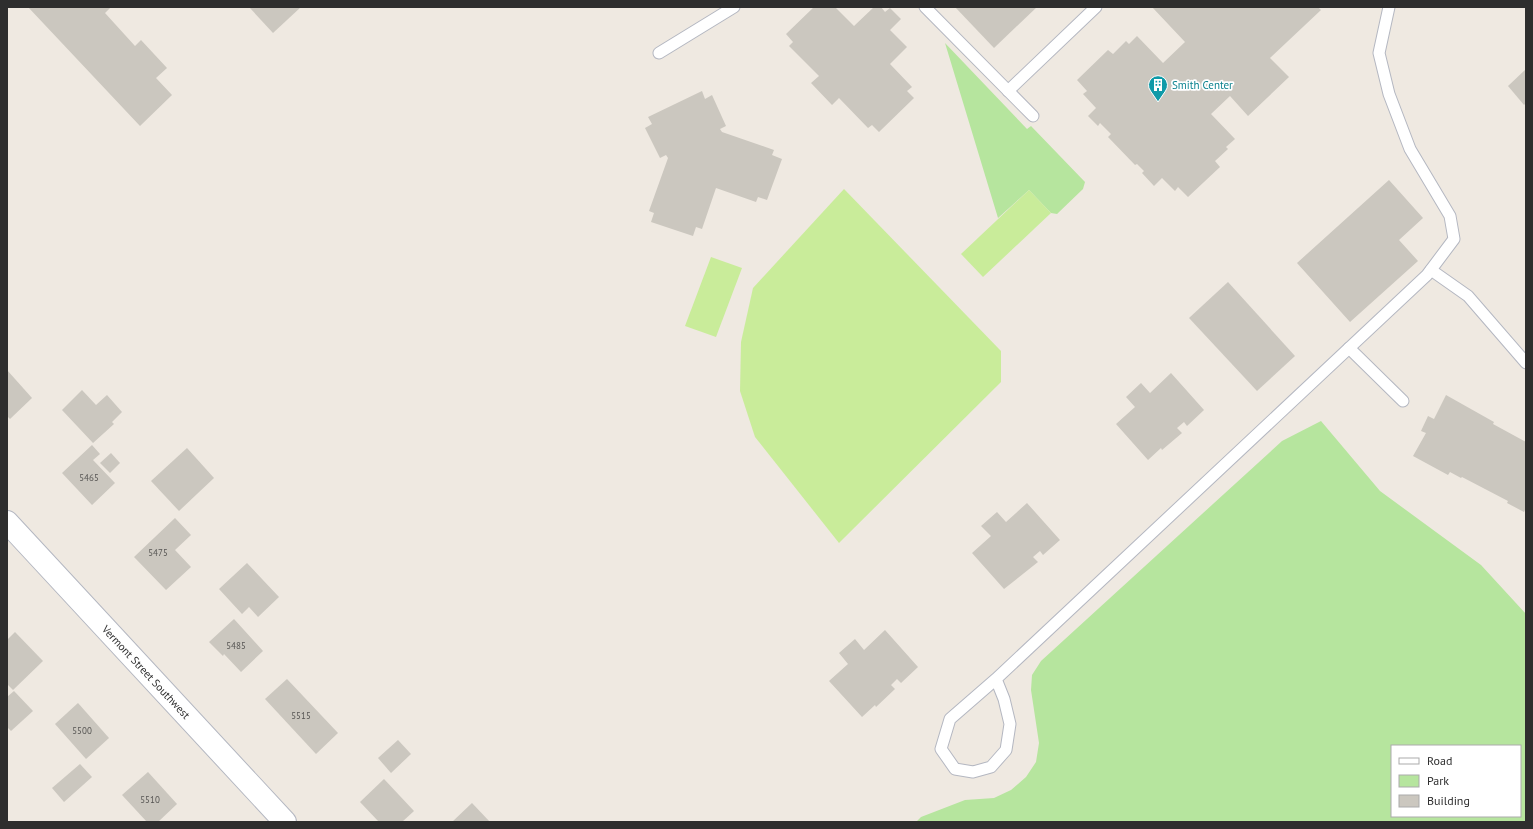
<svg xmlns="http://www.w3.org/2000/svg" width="1533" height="829" font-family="'PT Sans',sans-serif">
<rect width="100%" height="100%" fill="#efe9e1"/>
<g fill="#b6e59e" fill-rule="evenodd">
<polygon points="945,43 1027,129 1031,126 1085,182 1083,189 1057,214 1051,213 1029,190 998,218"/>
<path d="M1321,421l59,70 101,74 45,49v208h-610l5,-5 44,-17 29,-2 17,-8 15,-13 10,-15 3,-19 -8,-53 1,-15 9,-14 241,-220zM1392,746h128v70h-128z"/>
</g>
<g fill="#c9ec9a">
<polygon points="844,189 1001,351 1001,382 839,543 755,437 740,391 741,342 753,288"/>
<polygon points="1029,190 1051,213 983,277 961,254"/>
<polygon points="711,257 742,268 716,337 685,326"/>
</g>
<g fill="#cbc7bf">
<polygon points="28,7 111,7 105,13 135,46 141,40 167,68 156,78 172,95 140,126"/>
<polygon points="249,7 301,7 273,33"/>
<polygon points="814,7 835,7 854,26 874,7 881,7 885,12 890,8 901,19 890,30 907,47 890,64 912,87 907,91 914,98 879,132 872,125 868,128 839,98 832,105 811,83 819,76 789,46 793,42 786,34"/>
<polygon points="955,7 1037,7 994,48"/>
<polygon points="1152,7 1318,7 1321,10 1270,58 1289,77 1248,116 1230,96 1211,114 1235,139 1226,147 1228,149 1215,161 1220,167 1188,197 1178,187 1175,191 1162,178 1154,186 1142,173 1144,171 1137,164 1135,165 1108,137 1111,134 1100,123 1098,126 1088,116 1096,108 1083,94 1087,91 1077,80 1108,50 1113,54 1126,41 1129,44 1137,36 1163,63 1185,42"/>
<polygon points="1526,69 1526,103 1524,105 1508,86"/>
<polygon points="702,91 705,99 712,95 726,126 720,129 722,132 774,150 772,155 782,159 767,200 758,197 756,202 716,188 702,229 696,227 693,236 651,222 654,213 649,211 668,158 666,155 660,158 645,128 652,124 648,117"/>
<polygon points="1389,180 1423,218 1399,240 1418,261 1350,322 1297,263"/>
<polygon points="1228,282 1295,356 1257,391 1189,318"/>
<polygon points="7,370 32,398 10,419 7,416"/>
<polygon points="1171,373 1204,410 1187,426 1184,422 1177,428 1182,433 1162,450 1161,448 1148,460 1116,424 1135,407 1126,397 1141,383 1150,393"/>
<polygon points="82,390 96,405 107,395 122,412 112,422 114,424 93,443 62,410"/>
<polygon points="1446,395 1494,422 1493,424 1526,442 1526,508 1524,512 1507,503 1508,501 1462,477 1461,478 1450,472 1448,475 1413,456 1426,433 1421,431 1428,416 1434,419"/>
<polygon points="92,445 100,454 93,460 115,483 92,505 62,473"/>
<polygon points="187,448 214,478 179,511 151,481"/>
<polygon points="111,453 120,463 110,473 100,463"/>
<polygon points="1027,503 1060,540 1043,555 1040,551 1033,557 1038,562 1004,589 972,553 991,536 981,526 997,512 1006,522"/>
<polygon points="175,518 191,535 175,550 191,567 166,590 134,557"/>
<polygon points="247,563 279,597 258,617 249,607 242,614 219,589"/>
<polygon points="234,619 263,651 241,672 224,654 223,656 209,642"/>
<polygon points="885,630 918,667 901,683 897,679 891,685 895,689 876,707 875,705 862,717 829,681 848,664 839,653 855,639 864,650"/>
<polygon points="15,632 43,661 13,690 7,684 7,640"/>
<polygon points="287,679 338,733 316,754 265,699"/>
<polygon points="14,691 33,711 11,731 7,727 7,697"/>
<polygon points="78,703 109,738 86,759 55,724"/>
<polygon points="398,740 411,754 391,773 378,758"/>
<polygon points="80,764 92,777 64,802 52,788"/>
<polygon points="148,772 177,804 158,822 147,822 122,795"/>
<polygon points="384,779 414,811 402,822 379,822 360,802"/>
<polygon points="472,803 490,822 452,822"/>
</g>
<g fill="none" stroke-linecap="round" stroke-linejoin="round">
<defs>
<g id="lane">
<polyline points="925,7 1033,116"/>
<polyline points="659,53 734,7"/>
<polyline points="1008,91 1096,7"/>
<polyline points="1431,270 1468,296 1526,363"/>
<polyline points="1349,348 1403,401"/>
<polyline points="996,679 1004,699 1010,724 1006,750 991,767 973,772 955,769 941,749 950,719 996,679 1427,275 1454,239 1450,216 1410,149 1389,94 1379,53 1389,7"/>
</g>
<polyline id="street" points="7,522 285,822"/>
</defs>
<use href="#lane" stroke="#b4b7c1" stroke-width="13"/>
<use href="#street" stroke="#b4b7c1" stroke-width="24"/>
<use href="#lane" stroke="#fff" stroke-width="11"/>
<use href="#street" stroke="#fff" stroke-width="22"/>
</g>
<defs>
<symbol id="building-pin" viewBox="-11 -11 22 30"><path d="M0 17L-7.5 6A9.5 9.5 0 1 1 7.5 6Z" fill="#0f9aa8" stroke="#fff"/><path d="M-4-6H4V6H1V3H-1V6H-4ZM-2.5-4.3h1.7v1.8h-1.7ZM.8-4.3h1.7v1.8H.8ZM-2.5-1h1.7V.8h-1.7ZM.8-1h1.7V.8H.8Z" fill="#fff"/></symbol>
</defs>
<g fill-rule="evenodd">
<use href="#building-pin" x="1147" y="74" width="22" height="30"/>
</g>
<g text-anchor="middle" stroke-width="3.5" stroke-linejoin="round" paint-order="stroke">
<g font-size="9" fill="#555452">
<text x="89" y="481">5465</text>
<text x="158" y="556">5475</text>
<text x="236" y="649">5485</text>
<text x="301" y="719">5515</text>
<text x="82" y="734">5500</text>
<text x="150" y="803">5510</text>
</g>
<g font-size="11" fill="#0d838f" stroke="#fff" text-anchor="start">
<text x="1172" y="89">Smith Center</text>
</g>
<g font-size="11" fill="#2e2e2e" stroke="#fff">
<text transform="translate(146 672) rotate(47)" y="4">Vermont Street Southwest</text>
</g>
</g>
<rect width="1533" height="829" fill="none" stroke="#2e2e2e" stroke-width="16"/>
<rect x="1391" y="745" width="130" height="72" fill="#ffffff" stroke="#ababab"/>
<rect x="1399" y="758" width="20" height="6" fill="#ffffff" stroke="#ababab"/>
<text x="1427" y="765" font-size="12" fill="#2e2e2e">Road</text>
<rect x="1399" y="775" width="20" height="12" fill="#b6e59e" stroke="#ababab"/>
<text x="1427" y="785" font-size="12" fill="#2e2e2e">Park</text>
<rect x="1399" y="795" width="20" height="12" fill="#cbc7bf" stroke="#ababab"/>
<text x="1427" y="805" font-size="12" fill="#2e2e2e">Building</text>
</svg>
